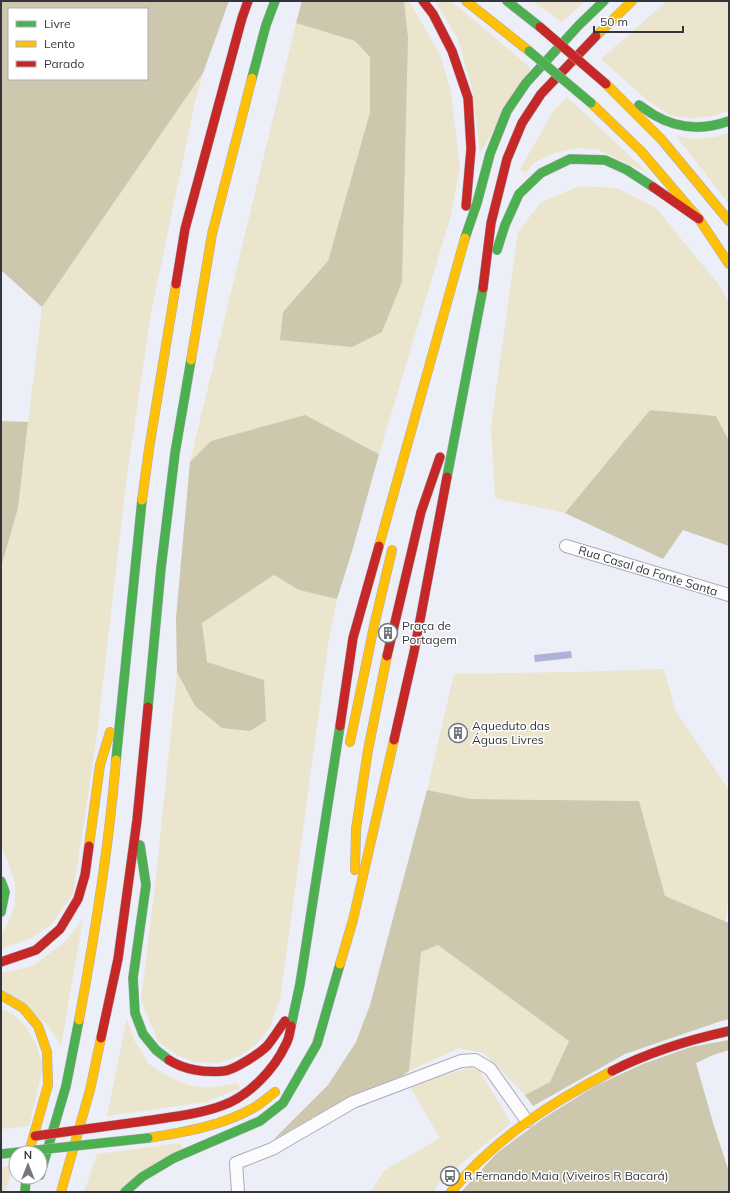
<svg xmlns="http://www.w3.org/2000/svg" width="730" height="1193" font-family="Mulish,sans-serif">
<rect width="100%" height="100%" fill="#eceef8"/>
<g fill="#ebe5cd">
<polygon points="404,1 409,1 440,54 451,92 460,167 451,215 379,454 352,439 211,441 190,462 296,23 355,41 370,57 370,111 328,262 283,312 352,347 408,37"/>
<polygon points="435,1 451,1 531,68 480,153 472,88 458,39"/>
<polygon points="532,1 585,1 562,22"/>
<polygon points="667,1 729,1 729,110 718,115 691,119 669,115 646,99 601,59"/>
<polygon points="203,73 195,102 151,313 127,475 96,742 73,893 51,925 31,938 1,949 1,932 6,928 15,905 15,884 7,858 1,847 1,567 18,508 42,307"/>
<polygon points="567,97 648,173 599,150 579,148 555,153 535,162 525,173 520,169 553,112"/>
<path d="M729,133v71l-53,-68c23,4 31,4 53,-3z"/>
<polygon points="580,186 617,188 655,207 719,285 729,302 729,441 716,416 650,410 565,513 495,498 491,426 518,232 541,202"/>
<polygon points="274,575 299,590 337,599 328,645 280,1000 270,1027 256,1045 240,1056 217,1063 194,1062 177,1055 158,1041 141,1000 157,869 177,672 195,706 264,680 207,662 202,623"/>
<polygon points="664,669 675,710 729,790 729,893 725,922 665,896 639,801 471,799 427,790 454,674 576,672"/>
<polygon points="83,919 61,1046 48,1025 1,987 1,973 33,966 65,942"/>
<polygon points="437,944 570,1041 550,1082 525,1095 484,1053 459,1048 409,1071 421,952"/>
<polygon points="1,1009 13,1014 26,1027 36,1044 43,1068 29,1126 1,1129"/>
<polygon points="127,1018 134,1040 149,1064 165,1075 188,1085 209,1088 237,1083 240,1088 206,1102 107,1116"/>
<polygon points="470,1067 479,1070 511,1123 439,1182 434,1192 370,1192 385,1170 440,1138 410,1087"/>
<polygon points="181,1143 182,1149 117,1192 84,1192 97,1154"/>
<polygon points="14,1165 5,1192 1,1192 1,1167"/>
</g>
<g fill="#cdc7ad" fill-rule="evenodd">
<path d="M1,1h228l-26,72 -161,234 -41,-37zM9,9h138v70h-138z"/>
<polygon points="302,1 404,1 408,37 402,282 382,332 352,347 280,340 283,312 328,261 370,112 370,57 355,41 296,23"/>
<polygon points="650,410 716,416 729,441 729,546 683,530 663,559 565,513"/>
<polygon points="305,415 379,454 353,548 337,599 299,590 274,575 202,623 207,662 264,680 266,721 250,731 222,728 195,706 177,672 176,618 190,462 211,441"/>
<polygon points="1,421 28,422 18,508 1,567"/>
<polygon points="427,790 471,799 639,801 665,896 729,923 729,1019 718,1022 625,1054 533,1106 525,1095 550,1082 569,1041 438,945 421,952 409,1071 402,1076 352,1095 273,1140 328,1085 356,1042 370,1005"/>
<polygon points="729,1040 729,1050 713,1055 696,1063 713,1123 729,1172 729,1192 461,1192 497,1153 544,1118 595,1086 643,1064 691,1047"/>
</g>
<polygon fill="#acb2d8" points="571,651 572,658 535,662 534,655"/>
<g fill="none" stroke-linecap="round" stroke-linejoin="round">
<defs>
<g id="street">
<polyline points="566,546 729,595"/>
<polyline points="238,1192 236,1163 272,1149 353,1102 461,1061 475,1060 490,1069 527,1121"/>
</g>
<g id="fast">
<polyline points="507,1 540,27"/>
<polyline points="252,78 266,25 275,1"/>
<path d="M639,105c5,3 10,7 15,10 24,14 50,15 75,6"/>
<polyline points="465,238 477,203 490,154 507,111 526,83 579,25 604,1"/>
<polyline points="497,250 505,225 519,194 541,173 570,159 605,160 627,170 653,187"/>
<polyline points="447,477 483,288"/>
<polyline points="148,707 161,568 175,453 191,360"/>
<polyline points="116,760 142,500"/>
<polyline points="140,845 146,885 133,978 135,1013 143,1034 156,1050 169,1060"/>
<polyline points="1,881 5,892 1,912"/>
<polyline points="291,1026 300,984 340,726"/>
<polyline points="40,1175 66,1086 79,1020"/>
<polyline points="25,1192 26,1177"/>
<polyline points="125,1192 142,1177 174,1158 260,1121 283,1103 317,1044 340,964"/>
</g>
<g id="slow">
<polyline points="466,1 529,51"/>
<polyline points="596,36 632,1"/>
<polyline points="606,84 662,140 729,221"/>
<polyline points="591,103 641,151 699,219 729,264"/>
<polyline points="191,360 212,234 252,78"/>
<polyline points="142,500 149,449 176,284"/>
<polyline points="379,546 465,238"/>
<polyline points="350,742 374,626 392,550"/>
<polyline points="89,846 100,765 110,732"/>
<polyline points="355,870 356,829 368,750 387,656"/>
<polyline points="340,964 353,920 394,740"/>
<polyline points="1,995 23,1008 38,1026 47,1052 48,1085 29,1152"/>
<path d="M79,1020c16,-86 30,-173 37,-260"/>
<path d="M148,1138c37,-6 74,-12 107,-31 7,-4 13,-10 20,-15"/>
<polyline points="61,1192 90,1090 101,1038"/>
<path d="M451,1192c43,-53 101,-90 161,-121"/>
</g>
<g id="jam">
<polyline points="423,1 433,14 452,51 468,98 471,149 466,206"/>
<polyline points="653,187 699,219"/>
<polyline points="176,284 185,229 242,18 248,1"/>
<polyline points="483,288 491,223 507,159 522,123 541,94 596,36"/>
<polyline points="387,656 421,512 440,457"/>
<polyline points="340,726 353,638 379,546"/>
<polyline points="394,740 414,652 447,477"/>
<polyline points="1,962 36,950 60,929 78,899 85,875 89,846"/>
<polyline points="101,1038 118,959 137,820 148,707"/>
<path d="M169,1060c15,10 37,13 55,11 10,-1 35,-17 43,-25 6,-7 12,-17 18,-25"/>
<path d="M612,1071c37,-19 76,-31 117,-40"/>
<path d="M145,1121c25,-4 51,-6 76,-15 27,-9 53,-36 65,-62 3,-5 4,-12 5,-18"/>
</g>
</defs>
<use href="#street" stroke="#aaabb3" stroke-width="14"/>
<use href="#fast" stroke="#aaabb3" stroke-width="10"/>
<use href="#slow" stroke="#aaabb3" stroke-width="10"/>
<use href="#jam" stroke="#aaabb3" stroke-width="10"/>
<use href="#street" stroke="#fcfcfe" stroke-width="12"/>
<use href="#fast" stroke="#4caf50" stroke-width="9"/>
<use href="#slow" stroke="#ffc107" stroke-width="9"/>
<use href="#jam" stroke="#c62828" stroke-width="9"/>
<defs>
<g id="fast-bridge">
<polyline points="529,51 591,103"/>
<polyline points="1,1154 148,1138"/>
</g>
<g id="jam-bridge">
<polyline points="540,27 606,84"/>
<polyline points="35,1136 145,1121"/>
</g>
</defs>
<use href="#fast-bridge" stroke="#b8b7b1" stroke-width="10" stroke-linecap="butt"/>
<use href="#jam-bridge" stroke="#b8b7b1" stroke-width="10" stroke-linecap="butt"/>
<use href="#fast-bridge" stroke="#4caf50" stroke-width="9"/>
<use href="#jam-bridge" stroke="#c62828" stroke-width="9"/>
</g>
<defs>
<symbol id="building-ring" viewBox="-11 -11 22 22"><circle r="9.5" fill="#fff" stroke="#74767e" stroke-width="1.5"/><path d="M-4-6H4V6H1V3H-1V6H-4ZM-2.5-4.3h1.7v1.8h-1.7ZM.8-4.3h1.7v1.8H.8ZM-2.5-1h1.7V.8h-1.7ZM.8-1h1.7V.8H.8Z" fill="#74767e"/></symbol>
<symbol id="bus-ring" viewBox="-11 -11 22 22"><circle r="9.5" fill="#fff" stroke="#74767e" stroke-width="1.5"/><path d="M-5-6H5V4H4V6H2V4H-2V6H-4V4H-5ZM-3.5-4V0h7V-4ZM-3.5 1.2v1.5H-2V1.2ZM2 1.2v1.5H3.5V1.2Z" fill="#74767e"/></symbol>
</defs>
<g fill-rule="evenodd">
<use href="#building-ring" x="377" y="622" width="22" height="22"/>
<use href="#building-ring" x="447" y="722" width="22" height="22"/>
<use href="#bus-ring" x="439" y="1165" width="22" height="22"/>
</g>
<g text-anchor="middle" stroke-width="3" stroke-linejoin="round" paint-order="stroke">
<g font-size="12" fill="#34353c" stroke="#fff">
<text transform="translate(648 571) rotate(17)" y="4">Rua Casal da Fonte Santa</text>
</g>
<g font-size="12" fill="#34353c" stroke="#fff" text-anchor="start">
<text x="402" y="630">Praça de<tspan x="402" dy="14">Portagem</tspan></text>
<text x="472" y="730">Aqueduto das<tspan x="472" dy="14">Águas Livres</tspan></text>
<text x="464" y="1180">R Fernando Maia (Viveiros R Bacará)</text>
</g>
</g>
<rect width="730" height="1193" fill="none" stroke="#34353c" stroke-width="4"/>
<rect x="8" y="8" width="140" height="72" fill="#ffffff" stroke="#aeaeb1"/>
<rect x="16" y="21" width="20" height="6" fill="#4caf50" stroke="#aeaeb1"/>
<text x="44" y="28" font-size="12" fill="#34353c">Livre</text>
<rect x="16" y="41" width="20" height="6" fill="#ffc107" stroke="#aeaeb1"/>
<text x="44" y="48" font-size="12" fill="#34353c">Lento</text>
<rect x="16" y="61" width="20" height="6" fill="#c62828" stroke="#aeaeb1"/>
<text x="44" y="68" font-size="12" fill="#34353c">Parado</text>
<g transform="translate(28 1165)"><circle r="19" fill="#ffffff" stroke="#aeaeb1"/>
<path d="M0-3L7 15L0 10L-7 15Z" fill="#74767e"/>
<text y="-6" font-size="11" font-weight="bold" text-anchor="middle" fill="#34353c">N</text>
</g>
<path d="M594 26v6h89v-6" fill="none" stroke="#34353c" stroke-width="2"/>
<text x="600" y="26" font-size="12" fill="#34353c" stroke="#ffffff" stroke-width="3" paint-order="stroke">50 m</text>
</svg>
